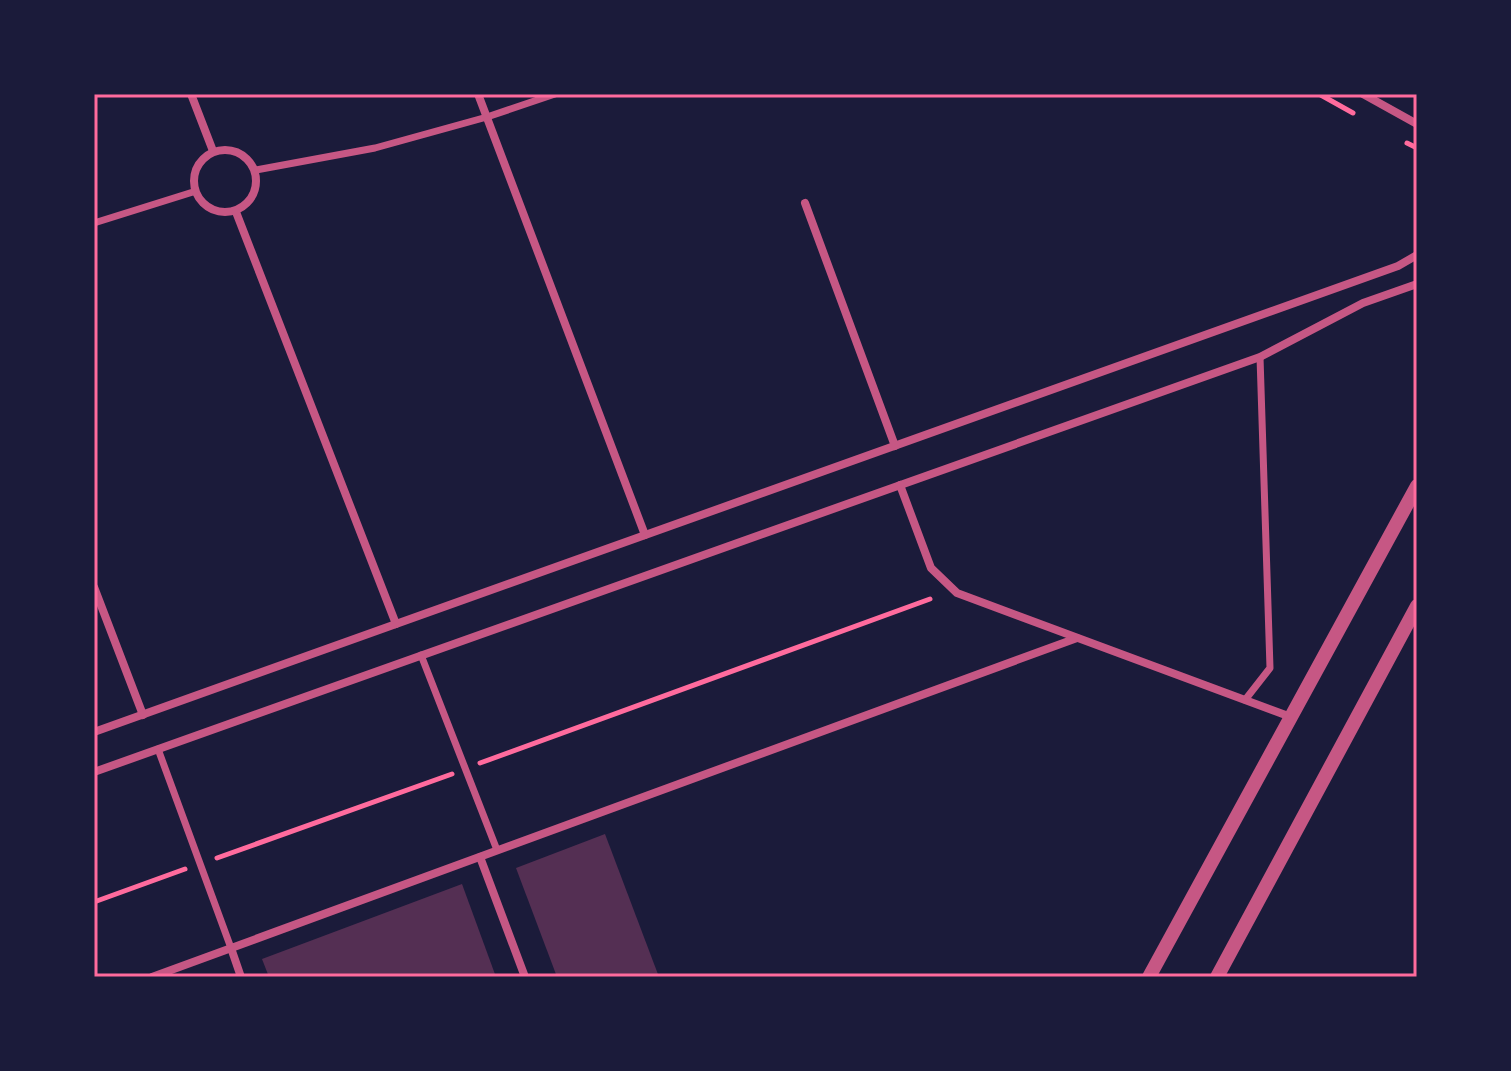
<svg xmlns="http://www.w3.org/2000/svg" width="1511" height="1071" font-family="'Golos Text',sans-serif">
<rect width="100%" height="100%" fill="#1b1b3a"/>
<g fill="#542f53">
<polygon points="605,834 659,977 557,977 516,868"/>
<polygon points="462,884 496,977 269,977 262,959"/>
</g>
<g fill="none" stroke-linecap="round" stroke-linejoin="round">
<g stroke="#ff6b9d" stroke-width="5">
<polyline points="1319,94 1353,113"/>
<polyline points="1407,143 1417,148"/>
<polyline points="480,763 930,599"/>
<polyline points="217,858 452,774"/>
<polyline points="94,902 185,869"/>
</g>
<g stroke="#c65784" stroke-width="7">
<polyline points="256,170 375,148 487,117 555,94"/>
<polyline points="94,223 193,192"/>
<polyline points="421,655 497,850"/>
<polyline points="1245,700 1270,668 1260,357"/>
<polyline points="158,749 231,948"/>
</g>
<g stroke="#c65784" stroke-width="8">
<polyline points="191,94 213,151"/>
<polyline points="478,94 645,535"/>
<polyline points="1363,94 1417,124"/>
<circle cx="225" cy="181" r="31"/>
<polyline points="805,203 895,446"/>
<polyline points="236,212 396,624"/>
<polyline points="900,485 931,568 957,593 1291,717"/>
<polyline points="94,587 143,715"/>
<polyline points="94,732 1398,266 1417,255"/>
<polyline points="94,772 1260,357 1363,303 1417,284"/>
<polyline points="480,857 525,977"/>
<polyline points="231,948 241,977"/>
<polyline points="152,977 1077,638"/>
</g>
<g stroke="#c65784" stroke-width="14">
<polyline points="1149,977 1417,486"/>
<polyline points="1217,977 1417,606"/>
</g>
</g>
<rect width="1511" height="1071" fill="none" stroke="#1b1b3a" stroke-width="192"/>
<rect x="96" y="96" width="1319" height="879" fill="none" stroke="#ff6b9d" stroke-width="3"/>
</svg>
